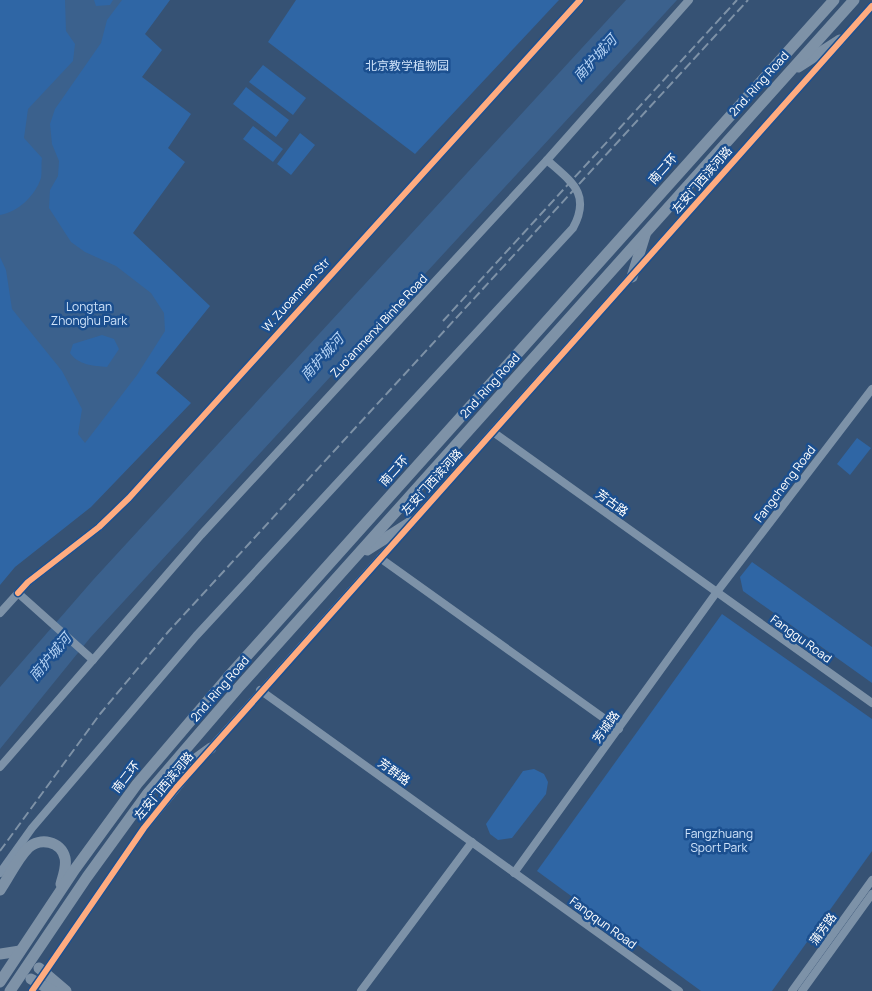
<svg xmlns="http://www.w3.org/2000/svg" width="872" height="991" font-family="Manrope,'Noto Sans SC',sans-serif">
<rect width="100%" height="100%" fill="#365274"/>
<g fill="#2f66a5">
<polygon points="0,0 170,0 145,34 162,50 142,77 191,114 168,148 185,162 133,233 210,306 156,373 191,403 91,507 15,567 0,585"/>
<polygon points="296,0 559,0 415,154 268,42"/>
<polygon points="263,65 306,98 293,115 249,82"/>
<polygon points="246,87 289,120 276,137 233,104"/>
<polygon points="253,126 283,149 273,162 243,139"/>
<polygon points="300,133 315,145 291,175 277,164"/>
<polygon points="857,438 871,448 850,475 837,464"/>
<polygon points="752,562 872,647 872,683 743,591 740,577"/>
<polygon points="722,614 872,719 872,851 772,991 701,991 537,871"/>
<polygon points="534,769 544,774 548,782 546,794 512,838 498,840 490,834 486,824 523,771"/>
</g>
<g fill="#3b618d" fill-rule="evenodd">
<path d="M65,0h29l2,6 14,-1 3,-5h9l-15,20 -6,23 -46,66 -5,15 2,20 7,17 -1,15 -8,14 -1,18 22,34 14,10 31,14 35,27 13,20 1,18 -28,44 -52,68 -7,-9 4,-25 -20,-38 -50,-62 -6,-39 -6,-13v-42c18,-3 35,-19 41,-37 1,-6 0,-14 1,-20l-18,-20 4,-29 45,-48 2,-17 -9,-13zM102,335l12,4 5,10 -12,18c-13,-1 -29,-2 -37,-14l3,-9z"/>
<polygon points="626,0 677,0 90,638 0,749 0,687 93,580"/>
</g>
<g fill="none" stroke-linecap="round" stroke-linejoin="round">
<g stroke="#7d92a8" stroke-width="8">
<polyline points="493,432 872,703"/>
<polyline points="380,558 619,729"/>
<polyline points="18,593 93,660 201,535 547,160 689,0"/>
<polyline points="0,613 28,582 99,527 129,498 580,0"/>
<polyline points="260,690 679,991"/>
<polyline points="209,750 872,6"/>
<polyline points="0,767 93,660"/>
<path d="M0,873l32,-45 164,-192 377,-408c19,-35 -3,-47 -26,-68"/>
<polyline points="514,873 716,593 872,389"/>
<polyline points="32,991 144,828 200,760"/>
<polyline points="361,991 472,842"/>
<polyline points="792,991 872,880"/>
<polyline points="802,991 872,894"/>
</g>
<g stroke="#7e92a7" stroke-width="11">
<polyline points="798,67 840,40"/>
<polyline points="632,277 645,235"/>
<polyline points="367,550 411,522"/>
<polyline points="164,782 211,748"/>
<path d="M0,890c9,-13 17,-31 28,-42 12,-11 33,-7 37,10 2,9 -2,18 -4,26"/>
<polyline points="0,954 20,951"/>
<polyline points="0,982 75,869 137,784 228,677 834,0"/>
<polyline points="10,991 87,877 148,793 239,687 854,0"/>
</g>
<g stroke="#7e92a7" stroke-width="2" stroke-dasharray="9 4" stroke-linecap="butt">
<polyline points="443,321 737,0"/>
<polyline points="0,851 100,714 168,632 748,0"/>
</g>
<g stroke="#7e92a7" stroke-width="11">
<polyline points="39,968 66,991"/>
<polyline points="31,979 53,991"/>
</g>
<defs>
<g id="cycleway">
<polyline points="18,593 28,582 99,527 129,498 580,0"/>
<polyline points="32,991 144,828 176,788 872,6"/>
</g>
</defs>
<use href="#cycleway" stroke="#1b4f8f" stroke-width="9"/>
<use href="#cycleway" stroke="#ffac80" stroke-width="6"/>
</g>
<g text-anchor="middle" stroke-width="5" stroke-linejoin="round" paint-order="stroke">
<g font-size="12" fill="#cfe3fa" stroke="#1b4f8f">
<text x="407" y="70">北京教学植物园</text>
<text x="89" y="311">Longtan<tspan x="89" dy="14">Zhonghu Park</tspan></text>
<text x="719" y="838">Fangzhuang<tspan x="719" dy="14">Sport Park</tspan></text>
</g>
<g font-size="12" fill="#fff" stroke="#1b4f8f">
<text transform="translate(759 84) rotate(-48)" y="4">2nd. Ring Road</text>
<text transform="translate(663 169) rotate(-48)" y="4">南二环</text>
<text transform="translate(702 180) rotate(-49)" y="4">左安门西滨河路</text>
<text transform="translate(296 295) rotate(-48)" y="4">W. Zuoanmen Str</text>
<text transform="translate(379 326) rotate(-47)" y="4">Zuo'anmenxi Binhe Road</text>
<text transform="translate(490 386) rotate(-48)" y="4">2nd. Ring Road</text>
<text transform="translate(394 471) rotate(-48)" y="4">南二环</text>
<text transform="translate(432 482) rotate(-48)" y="4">左安门西滨河路</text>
<text transform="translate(785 484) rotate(-53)" y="4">Fangcheng Road</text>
<text transform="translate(612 503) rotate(36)" y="4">芳古路</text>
<text transform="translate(801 639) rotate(36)" y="4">Fanggu Road</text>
<text transform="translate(220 689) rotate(-49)" y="4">2nd. Ring Road</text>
<text transform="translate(606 727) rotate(-54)" y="4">芳城路</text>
<text transform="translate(394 772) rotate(36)" y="4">芳群路</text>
<text transform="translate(126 777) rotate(-52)" y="4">南二环</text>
<text transform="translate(164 786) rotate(-50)" y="4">左安门西滨河路</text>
<text transform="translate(603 923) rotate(36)" y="4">Fangqun Road</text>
<text transform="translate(823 929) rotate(-54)" y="4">蒲芳路</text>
</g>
<g font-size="14" font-style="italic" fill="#b5d3f5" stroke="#1b4f8f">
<text transform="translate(595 58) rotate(-48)" y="5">南护城河</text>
<text transform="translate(322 357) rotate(-48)" y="5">南护城河</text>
<text transform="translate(50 657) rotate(-50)" y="5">南护城河</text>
</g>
</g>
</svg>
